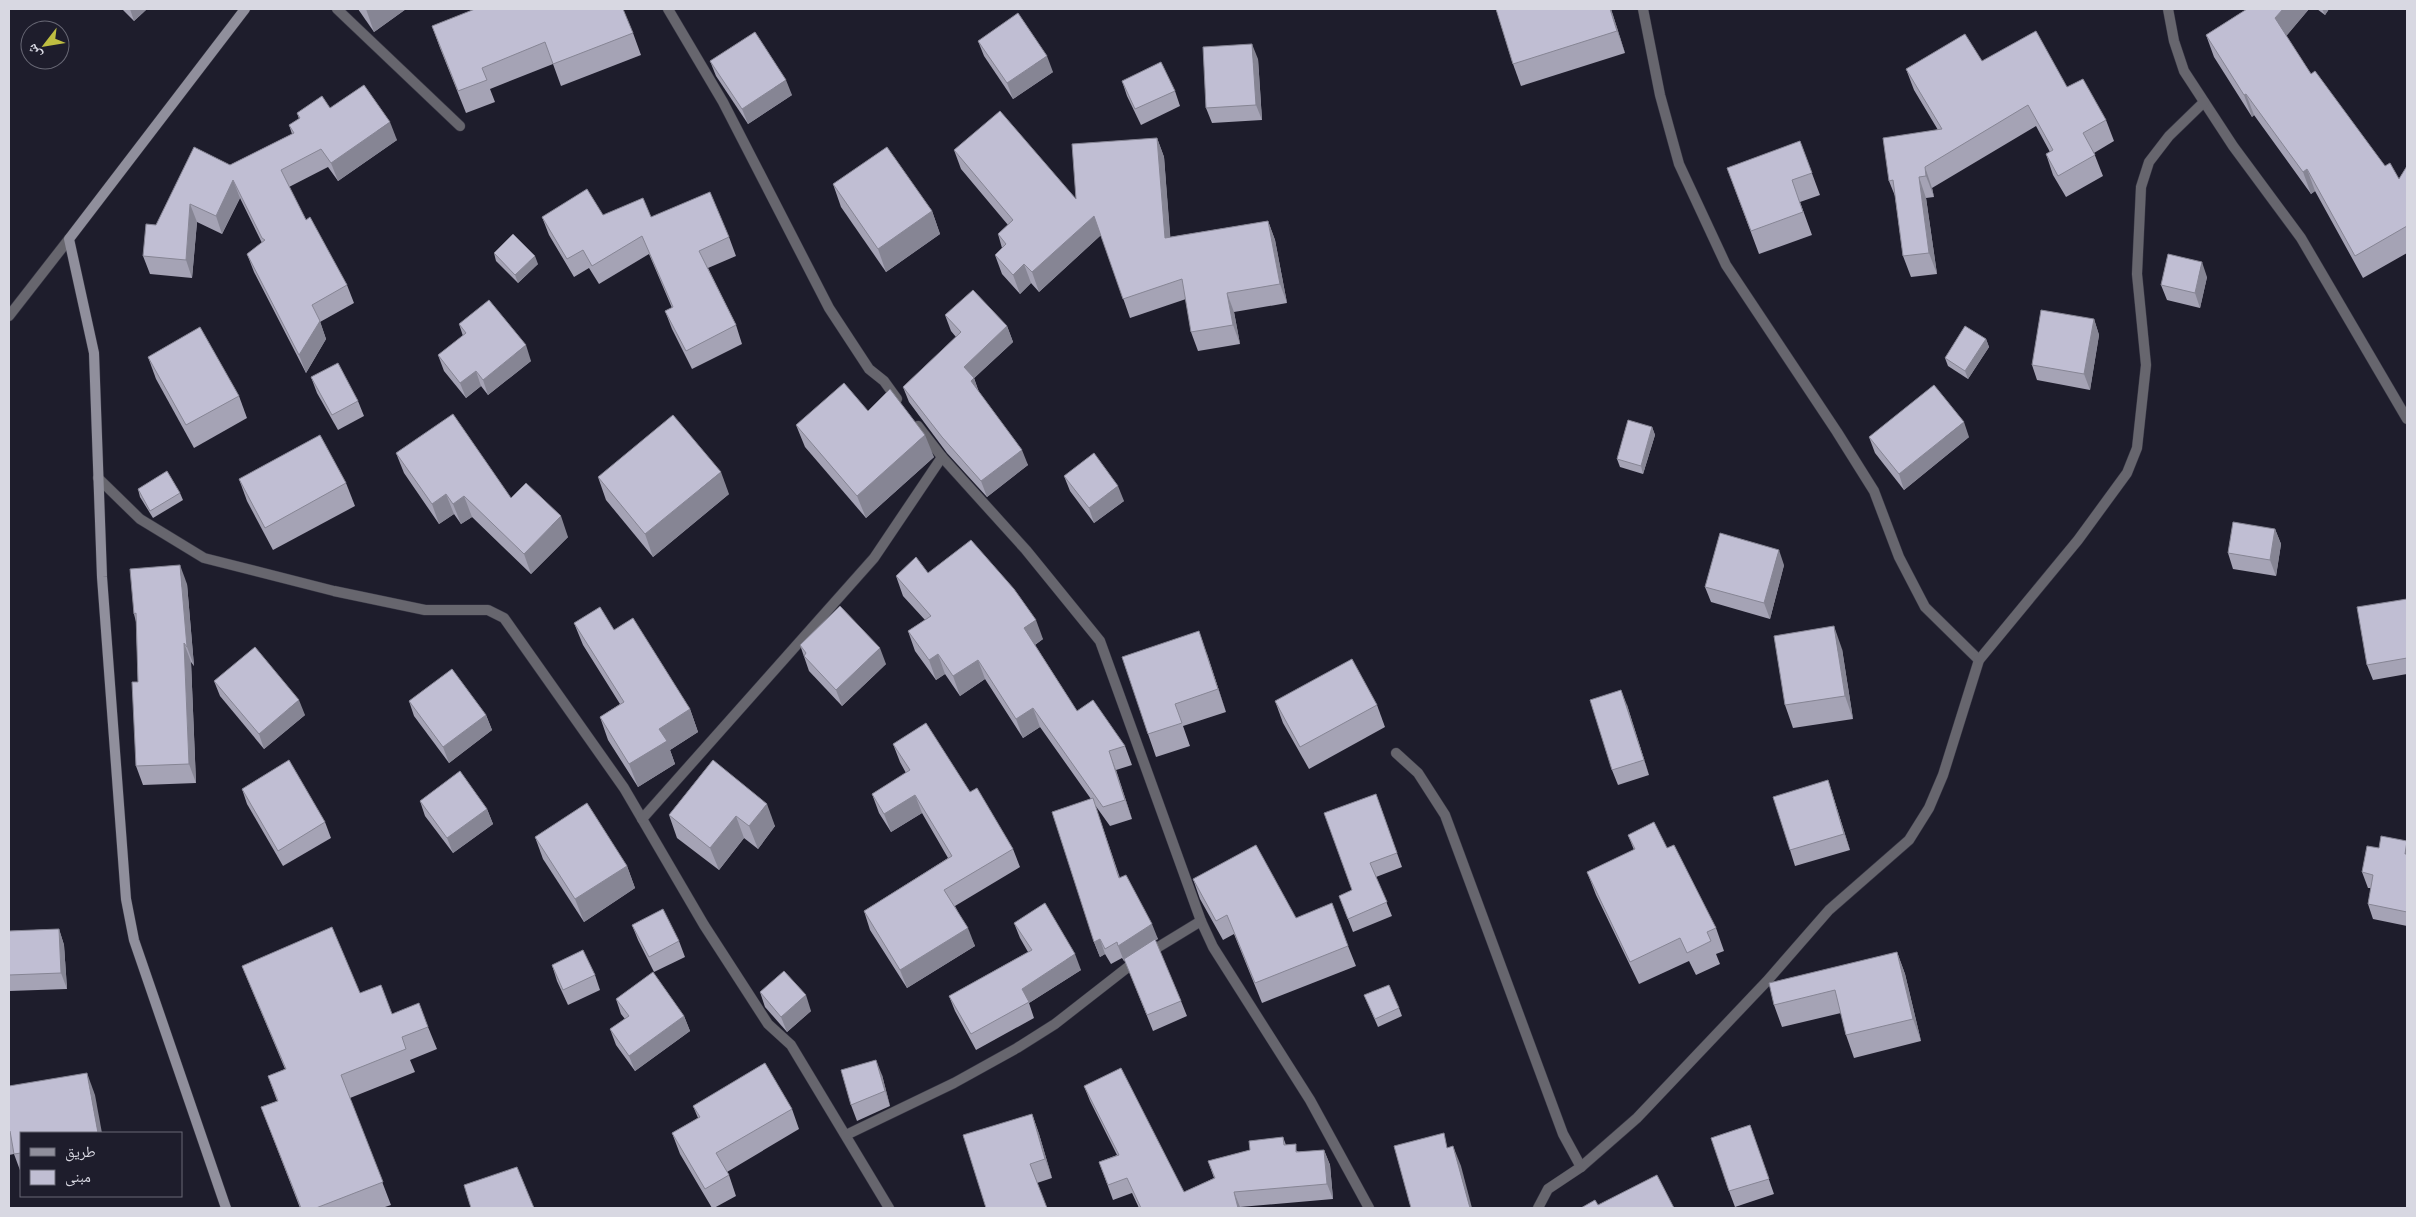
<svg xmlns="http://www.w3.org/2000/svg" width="2416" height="1217" font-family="'Open Sans','Noto Naskh Arabic',sans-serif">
<rect width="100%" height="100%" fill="#1e1d2c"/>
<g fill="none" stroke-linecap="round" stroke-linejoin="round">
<defs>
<g id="street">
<polyline points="337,9 460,126"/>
<polyline points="668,9 723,102 829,308 869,369 884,381 897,399"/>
<polyline points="1643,9 1660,95 1679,164 1726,265 1837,432 1874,491 1899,557 1925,607 1979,660"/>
<polyline points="2168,9 2174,41 2184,71 2233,146 2301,238 2407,419"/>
<polyline points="9,316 69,239"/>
<polyline points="918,426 942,457 1026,550 1100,641 1201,921 1213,947 1310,1100 1369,1208"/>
<polyline points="98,478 140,519 204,558 334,591 425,610 488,610 504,618 624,788 704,925 768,1024 791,1045 889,1208"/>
<polyline points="1396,753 1418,773 1445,815 1563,1134 1581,1167"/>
<polyline points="642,819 874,558 942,457"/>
<polyline points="846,1135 954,1083 1017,1048 1055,1024 1137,960 1201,921"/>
<polyline points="1538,1208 1548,1189 1581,1167 1637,1118 1767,981 1829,910 1909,840 1929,808 1943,775 1979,660 2078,540 2127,473 2137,448 2146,365 2137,274 2141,187 2149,162 2169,136 2204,102"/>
</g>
<polyline id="secondary" points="226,1208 134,940 126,899 102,577 94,353 69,239 245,9"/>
</defs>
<use href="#street" stroke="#383745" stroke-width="11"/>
<use href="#secondary" stroke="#383745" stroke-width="11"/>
<use href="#street" stroke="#67666e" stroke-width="10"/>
<use href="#secondary" stroke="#908f9c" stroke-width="10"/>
</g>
<g fill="#a5a3b5">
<polygon points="122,9 147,9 134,21"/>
<polygon points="358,9 406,9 374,32"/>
<polygon points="1496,9 1611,9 1625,53 1521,86 1513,64"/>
<polygon points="2247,9 2309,9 2286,36 2311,74 2385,166 2399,179 2407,166 2407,253 2363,278 2315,191 2311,194 2254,115 2252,117 2214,57 2206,35"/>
<polygon points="2317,9 2329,9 2325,15"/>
<polygon points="432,26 633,33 641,55 561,86 553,64 490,89 495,102 466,113 440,48"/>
<polygon points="978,41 1053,72 1013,99 984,56"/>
<polygon points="1258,59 1262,120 1212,123 1206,108"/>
<polygon points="710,61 792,95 748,124 716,76"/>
<polygon points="1982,61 2067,87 2106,120 2114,141 2094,153 2103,176 2066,197 2053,175 2046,154 2050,152 2036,126 1932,188 1934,197 1926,198 1937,274 1911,277 1903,256 1895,196 1889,181 1938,130 1914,90 1906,69"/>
<polygon points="1122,81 1175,91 1180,106 1141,125 1127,96"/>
<polygon points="330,108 397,140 338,181 328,167 289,187 306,220 347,285 354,303 320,322 326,339 306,373 254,272 247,254 262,243 240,198 222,234 197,222 192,278 150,274 143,256 156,225 230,165 292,134 289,125 299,119 297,113"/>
<polygon points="1157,138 1164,157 1170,237 1268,221 1275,240 1287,303 1234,312 1240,344 1198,351 1191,332 1186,299 1130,318 1101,235 1039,292 1031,283 1020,294 1002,274 995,255 1002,248 998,234 1008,225 961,169 954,150 1076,199"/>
<polygon points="1800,141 1820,195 1800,202 1812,235 1759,254 1727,168"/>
<polygon points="833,184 932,211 940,234 886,272 841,207"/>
<polygon points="603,215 651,217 729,237 736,256 708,268 736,325 742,344 692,369 672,329 665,311 672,308 649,254 599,284 589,268 574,277 549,235 542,217"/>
<polygon points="494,253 538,264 518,283 496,261"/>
<polygon points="2207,277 2200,308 2167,300 2161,285"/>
<polygon points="945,315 1007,326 1013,342 974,378 979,392 1028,465 987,497 947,453 909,402 903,387 956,337 951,331"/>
<polygon points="2094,319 2099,335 2090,390 2037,380 2032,365"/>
<polygon points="459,324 531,361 488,395 481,386 466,398 444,371 438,355 463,336"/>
<polygon points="1986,339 1989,347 1968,379 1948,366 1945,358"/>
<polygon points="148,357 239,396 247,418 194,448 156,379"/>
<polygon points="311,377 358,401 364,416 338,430 317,393"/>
<polygon points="868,411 934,457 866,518 805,447 796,425"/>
<polygon points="1652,427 1655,435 1643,474 1620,467 1617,459"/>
<polygon points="1869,437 1969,437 1904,490 1875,453"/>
<polygon points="396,453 511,498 568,537 531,574 472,517 461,524 454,514 439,524 404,473"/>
<polygon points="1064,476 1124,501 1094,523 1070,491"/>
<polygon points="598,477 729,494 653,557 606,500"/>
<polygon points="239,479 346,483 355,506 273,550 247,501"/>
<polygon points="138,489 180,493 183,500 153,518 140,497"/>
<polygon points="2275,529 2281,544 2276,576 2233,569 2228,553"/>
<polygon points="1784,565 1770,619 1711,602 1705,587"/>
<polygon points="928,573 1043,639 1035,645 1077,711 1125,746 1132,765 1116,770 1132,819 1110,826 1095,805 1120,878 1158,939 1155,940 1181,1001 1187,1016 1153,1031 1125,961 1124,961 1122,958 1111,964 1105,954 1100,957 1094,942 1091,799 1040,727 1023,738 985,679 960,696 945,674 936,680 915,651 908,631 925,620 903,596 896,576"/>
<polygon points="187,584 194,666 191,662 196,783 143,785 136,766 138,682 136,622 134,614"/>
<polygon points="2407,600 2407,674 2373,680 2367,665"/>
<polygon points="574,623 614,630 690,709 698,732 670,750 675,764 638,787 608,740 600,717 620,704 583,645"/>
<polygon points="800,645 886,664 842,706 809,671"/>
<polygon points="1842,649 1853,719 1793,728 1785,705"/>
<polygon points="1207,654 1226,712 1183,726 1190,746 1156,757 1148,734"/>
<polygon points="214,681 305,715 264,749 220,696"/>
<polygon points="409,701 486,715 492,730 449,763 414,716"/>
<polygon points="1275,701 1377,705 1385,727 1309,769 1283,723"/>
<polygon points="1627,705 1649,775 1618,785 1612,770"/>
<polygon points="893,744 970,792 1013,849 1020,867 955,906 975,946 907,988 870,930 864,911 948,858 922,813 891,832 879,813 872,794 906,773 900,762"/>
<polygon points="713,760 775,826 758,849 744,838 719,870 677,838 669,815"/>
<polygon points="1828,780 1833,796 1850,850 1795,866 1790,850"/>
<polygon points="242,789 325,822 331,838 283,866 247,804"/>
<polygon points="1376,794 1402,867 1376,877 1392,916 1353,932 1339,896 1352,890"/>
<polygon points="420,801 487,809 493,824 453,853 425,816"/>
<polygon points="1628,835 1667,848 1716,928 1724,951 1716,954 1720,964 1696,975 1689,961 1639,984 1596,895 1587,872 1634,850"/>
<polygon points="535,837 627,866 635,888 584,922 543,859"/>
<polygon points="2407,841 2407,926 2373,919 2368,904 2371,888 2368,888 2362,872 2379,848"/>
<polygon points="1193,879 1296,918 1348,946 1356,966 1262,1003 1234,934 1223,940 1200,899"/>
<polygon points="1014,923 1081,970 1029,1003 1034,1018 976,1050 955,1011 949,996 1028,952 1020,938"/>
<polygon points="632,925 679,941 685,957 654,972 638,940"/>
<polygon points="59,929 64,945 67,989 9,991 9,931"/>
<polygon points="1897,952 1905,974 1921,1041 1854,1058 1846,1035 1841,1013 1782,1027 1774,1005"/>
<polygon points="552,965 595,975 600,990 568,1005 557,981"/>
<polygon points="242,966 360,993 392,1014 428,1027 437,1049 410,1060 415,1072 350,1098 391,1205 382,1208 300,1208 261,1107 277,1101 268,1076 285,1069 251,988"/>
<polygon points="760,992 811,1011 787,1032 765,1007"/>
<polygon points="1364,995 1399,1008 1402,1016 1378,1027"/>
<polygon points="616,999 684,1016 690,1031 635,1071 616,1045 610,1029 625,1019 621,1014"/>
<polygon points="882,1075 890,1106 857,1121 851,1105"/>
<polygon points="9,1086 95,1095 21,1133 21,1173 14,1154 9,1155"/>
<polygon points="1084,1086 1184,1192 1214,1178 1208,1161 1250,1150 1283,1137 1286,1145 1299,1152 1324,1150 1330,1165 1333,1199 1240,1207 1240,1208 1139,1208 1132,1193 1113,1200 1099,1162 1117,1155 1090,1101"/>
<polygon points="693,1106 792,1109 799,1129 727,1172 729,1175 736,1196 714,1208 712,1208 680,1154 672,1133 698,1118"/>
<polygon points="1032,1114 1039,1134 1052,1178 1037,1183 986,1208"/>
<polygon points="1750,1125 1774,1194 1735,1207 1729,1191"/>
</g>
<g fill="#868594">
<polygon points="130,9 147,9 134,21"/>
<polygon points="366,9 406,9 374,32"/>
<polygon points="1610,9 1611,9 1625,53 1617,31"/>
<polygon points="2283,9 2309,9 2283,40 2275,18"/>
<polygon points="2322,9 2329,9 2325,15"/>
<polygon points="1252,44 1258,59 1262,120 1256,105"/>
<polygon points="1047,56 1053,72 1013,99 1007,83"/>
<polygon points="786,80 792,95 748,124 742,109"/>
<polygon points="2246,94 2254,115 2252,117 2244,95"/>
<polygon points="390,122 397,140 338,181 331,163"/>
<polygon points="1157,138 1164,157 1172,257 1165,238"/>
<polygon points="1925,167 1932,188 1934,197 1926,176"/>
<polygon points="2307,169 2315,191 2311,194 2303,172"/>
<polygon points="1919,177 1926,198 1937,274 1929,253"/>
<polygon points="233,180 240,198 222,234 216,216"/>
<polygon points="190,204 197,222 192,278 186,260"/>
<polygon points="932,211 940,234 886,272 878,249"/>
<polygon points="1094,216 1101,235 1039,292 1032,272"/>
<polygon points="1268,221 1275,240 1287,303 1280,284"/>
<polygon points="535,256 538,264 518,283 515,275"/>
<polygon points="2202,262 2207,277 2200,308 2195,293"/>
<polygon points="1024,264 1031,283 1020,294 1013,275"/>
<polygon points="1227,293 1234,312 1240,344 1233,325"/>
<polygon points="2094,319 2099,335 2090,390 2084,374"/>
<polygon points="320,321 326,339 306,373 299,355"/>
<polygon points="1007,326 1013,342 969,383 964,367"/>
<polygon points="1986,339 1989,347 1968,379 1965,371"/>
<polygon points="526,345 531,361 488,395 483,380"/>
<polygon points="476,371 481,386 466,398 460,383"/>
<polygon points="974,378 979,394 971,381"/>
<polygon points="1964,422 1969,437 1904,490 1899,474"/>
<polygon points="1652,427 1655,435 1643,474 1641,466"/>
<polygon points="925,435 934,457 866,518 857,496"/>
<polygon points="1022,450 1028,465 987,497 981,481"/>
<polygon points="721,472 729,494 653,557 645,534"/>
<polygon points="1118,486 1124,501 1094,523 1089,508"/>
<polygon points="446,494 454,514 439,524 432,504"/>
<polygon points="464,496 472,517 461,524 453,504"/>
<polygon points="561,516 568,537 531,574 524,554"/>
<polygon points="2275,529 2281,544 2276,576 2270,560"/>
<polygon points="1779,550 1784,565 1770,619 1764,603"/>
<polygon points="180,565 187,584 194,666 187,647"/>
<polygon points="1036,620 1043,639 1031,647 1024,628"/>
<polygon points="1834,626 1842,649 1853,719 1845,696"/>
<polygon points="1199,631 1207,654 1226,712 1218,689"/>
<polygon points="184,643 191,662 196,783 189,764"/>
<polygon points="880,648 886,664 842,706 836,690"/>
<polygon points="938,654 945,674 936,680 929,660"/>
<polygon points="978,660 985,679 960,696 953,676"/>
<polygon points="1621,690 1627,705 1649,775 1644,760"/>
<polygon points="299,700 305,715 264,749 259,734"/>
<polygon points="1033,708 1040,727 1023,738 1016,719"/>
<polygon points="690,709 698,732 670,750 675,764 638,787 629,764 659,729"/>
<polygon points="486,715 492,730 449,763 443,747"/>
<polygon points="1109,751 1116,770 1132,819 1125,800"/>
<polygon points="1828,780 1833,796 1850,850 1844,834"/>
<polygon points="915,795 922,813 891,832 884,814"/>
<polygon points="767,804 775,826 758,849 749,826"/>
<polygon points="487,809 493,824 453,853 447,838"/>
<polygon points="736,816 744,838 719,870 710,848"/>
<polygon points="2407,842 2407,861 2405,854"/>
<polygon points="627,866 635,888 584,922 575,899"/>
<polygon points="1152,924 1158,939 1124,961 1118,946"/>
<polygon points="968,928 975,946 907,988 900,970"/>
<polygon points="59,929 64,945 67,989 61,973"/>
<polygon points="1100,939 1105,954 1100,957 1094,942"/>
<polygon points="1897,952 1905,974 1921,1041 1913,1019"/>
<polygon points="1075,954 1081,970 1029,1003 1022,989"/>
<polygon points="806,995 811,1011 787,1032 781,1017"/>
<polygon points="684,1016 690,1031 635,1071 629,1056"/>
<polygon points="876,1060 882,1075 890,1106 885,1091"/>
<polygon points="87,1073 95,1095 102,1133 98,1133"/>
<polygon points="1032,1114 1039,1134 1052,1178 1045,1159"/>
<polygon points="1453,1146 1461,1166 1472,1208 1470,1208"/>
<polygon points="1324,1150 1330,1165 1333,1199 1327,1184"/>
<polygon points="1234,1192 1240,1207 1240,1208 1238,1208"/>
</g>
<g fill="#c0bed3" stroke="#868594">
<polygon points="475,9 623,9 633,33 553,64 545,42 482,68 487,80 458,91 432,26"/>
<polygon points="1496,9 1610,9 1617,31 1513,64"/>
<polygon points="2247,9 2283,9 2275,18 2311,74 2315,71 2385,166 2390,163 2399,179 2407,166 2407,226 2355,256 2307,169 2303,172 2246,94 2244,95 2206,35"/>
<polygon points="1018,13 1047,56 1007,83 978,41"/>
<polygon points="2036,31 2067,87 2083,79 2106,120 2083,133 2095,155 2058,176 2046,154 2053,150 2028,105 1925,167 1926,176 1919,177 1929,253 1903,256 1893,180 1889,181 1883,138 1942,129 1906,69 1965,34 1982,61"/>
<polygon points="755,32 786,80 742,109 710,61"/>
<polygon points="1252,44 1256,105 1206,108 1203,47"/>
<polygon points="1161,62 1175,91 1135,109 1122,81"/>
<polygon points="364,85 390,122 331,163 321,149 281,170 306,220 310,217 347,285 312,305 320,321 299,355 247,254 265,240 262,238 233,180 216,216 190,204 186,260 143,256 146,224 156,225 194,147 230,165 294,133 289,125 300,118 297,113 322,96 330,108"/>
<polygon points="1000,111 1076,199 1072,144 1157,138 1165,238 1268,221 1280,284 1227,293 1233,325 1191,332 1182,279 1123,299 1094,216 1032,272 1024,264 1013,275 995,255 1006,244 998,234 1013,220 954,150"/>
<polygon points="1800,141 1812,173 1792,180 1803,212 1751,231 1727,168"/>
<polygon points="887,147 932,211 878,249 833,184"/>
<polygon points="587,189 603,215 643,198 651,217 710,192 729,237 699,251 736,325 686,351 665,311 673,307 642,236 592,266 583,250 567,259 542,217"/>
<polygon points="513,234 535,256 515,275 494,253"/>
<polygon points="2168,254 2202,262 2195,293 2161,285"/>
<polygon points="973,290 1007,326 964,367 974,378 971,381 1022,450 981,481 942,437 903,387 961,332 945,315"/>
<polygon points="489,300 526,345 483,380 476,371 460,383 438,355 466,333 459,324"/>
<polygon points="2041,310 2094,319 2084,374 2032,365"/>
<polygon points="1965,326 1986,339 1965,371 1945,358"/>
<polygon points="200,327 239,396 186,425 148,357"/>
<polygon points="338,363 358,401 332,415 311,377"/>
<polygon points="844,383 868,411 890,389 925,435 857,496 796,425"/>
<polygon points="1934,385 1964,422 1899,474 1869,437"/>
<polygon points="453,414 511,498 526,483 561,516 524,554 464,496 453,504 446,494 432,504 396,453"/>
<polygon points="673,415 721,472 645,534 598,477"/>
<polygon points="1628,420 1652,427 1641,466 1617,459"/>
<polygon points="320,435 346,483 265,528 239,479"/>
<polygon points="1094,453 1118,486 1089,508 1064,476"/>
<polygon points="167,471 180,493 150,511 138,489"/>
<polygon points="2233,522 2275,529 2270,560 2228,553"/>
<polygon points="1720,533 1779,550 1764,603 1705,587"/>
<polygon points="971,540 1014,589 1036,620 1024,628 1077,711 1093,700 1125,746 1109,751 1125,800 1103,807 1033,708 1016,719 978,660 953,676 938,654 929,660 908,631 931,616 896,576 916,557 928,573"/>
<polygon points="180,565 187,647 184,643 189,764 136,766 132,682 138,682 136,613 134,614 130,569"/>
<polygon points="2407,599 2407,658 2367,665 2357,607"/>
<polygon points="840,606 880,648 836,690 804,656 806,653 800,645"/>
<polygon points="600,607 614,630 633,618 690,709 659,729 667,741 629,764 600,717 624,702 574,623"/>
<polygon points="1834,626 1845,696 1785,705 1774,636"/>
<polygon points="1199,631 1218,689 1175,704 1182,723 1148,734 1122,657"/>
<polygon points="255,647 299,700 259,734 214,681"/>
<polygon points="1352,659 1377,705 1300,747 1275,701"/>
<polygon points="452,669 486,715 443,747 409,701"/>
<polygon points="1621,690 1644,760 1612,770 1590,700"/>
<polygon points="926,723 970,792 977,788 1013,849 944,890 968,928 900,970 864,911 952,856 915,795 884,814 872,794 910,770 893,744"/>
<polygon points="289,760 325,822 278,851 242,789"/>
<polygon points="713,760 767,804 749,826 736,816 710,848 669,815"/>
<polygon points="460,771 487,809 447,838 420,801"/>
<polygon points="1828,780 1844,834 1790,850 1773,797"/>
<polygon points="1376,794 1397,853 1370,863 1387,902 1348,919 1339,896 1352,890 1324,813"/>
<polygon points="1093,798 1119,878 1126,875 1152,924 1118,946 1117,942 1105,949 1100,939 1094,942 1052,812"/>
<polygon points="587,803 627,866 575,899 535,837"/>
<polygon points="1654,822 1667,848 1674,845 1716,928 1707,932 1711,941 1687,953 1680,938 1630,962 1587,872 1635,849 1628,835"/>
<polygon points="2381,836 2407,841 2405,854 2407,854 2407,912 2368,904 2373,875 2362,872 2367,846 2379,848"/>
<polygon points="1256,845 1296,918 1332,903 1348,946 1255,983 1227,915 1216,921 1193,879"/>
<polygon points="1045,903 1075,954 1022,989 1029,1002 971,1034 949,996 1032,950 1014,923"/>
<polygon points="663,909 679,941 649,957 632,925"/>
<polygon points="332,927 360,993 381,985 392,1014 419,1003 428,1027 402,1037 406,1049 341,1075 383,1182 316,1208 301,1208 261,1107 278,1101 268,1076 286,1069 242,966"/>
<polygon points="59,929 61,973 9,975 9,931"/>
<polygon points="1155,939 1181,1001 1147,1015 1124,959"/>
<polygon points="583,950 595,975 563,990 552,965"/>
<polygon points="1897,952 1913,1019 1846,1035 1835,990 1774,1005 1769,983"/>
<polygon points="784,971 806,995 781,1017 760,992"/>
<polygon points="653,972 684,1016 629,1056 610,1029 629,1016 616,999"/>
<polygon points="1389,985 1399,1008 1375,1019 1364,995"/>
<polygon points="876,1060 885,1091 851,1105 841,1070"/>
<polygon points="765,1063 792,1109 716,1153 729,1175 705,1189 672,1133 700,1117 693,1106"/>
<polygon points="1121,1068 1184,1192 1215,1178 1208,1161 1250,1150 1249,1141 1283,1137 1284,1145 1296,1144 1296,1152 1324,1150 1327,1184 1234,1192 1238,1208 1141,1208 1127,1178 1108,1185 1099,1162 1119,1155 1084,1086"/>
<polygon points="87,1073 98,1133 21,1133 21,1153 14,1154 10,1131 9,1131 9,1086"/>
<polygon points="1032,1114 1045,1159 1030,1164 1047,1208 986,1208 963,1135"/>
<polygon points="1750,1125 1769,1179 1729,1191 1711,1138"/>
<polygon points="1444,1133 1447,1148 1453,1146 1470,1208 1411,1208 1394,1146"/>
<polygon points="517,1167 534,1208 471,1208 464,1185"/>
<polygon points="1657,1175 1674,1208 1581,1208 1595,1200 1598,1205"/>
</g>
<rect width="2416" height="1217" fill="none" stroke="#d8d8e2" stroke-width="20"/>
<rect x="20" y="1132" width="162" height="65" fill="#1e1d2c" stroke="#686875"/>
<rect x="30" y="1148" width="25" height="8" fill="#908f9c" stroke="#686875"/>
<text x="65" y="1157" font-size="15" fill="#d8d8e2">طريق</text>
<rect x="30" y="1170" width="25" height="15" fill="#c0bed3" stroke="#686875"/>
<text x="65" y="1182" font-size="15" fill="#d8d8e2">مبنى</text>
<g transform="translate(45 45) rotate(239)"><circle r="24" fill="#1e1d2c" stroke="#686875"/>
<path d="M0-4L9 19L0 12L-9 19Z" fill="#bfbe41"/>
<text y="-8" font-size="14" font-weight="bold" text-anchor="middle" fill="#d8d8e2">ش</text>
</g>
</svg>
